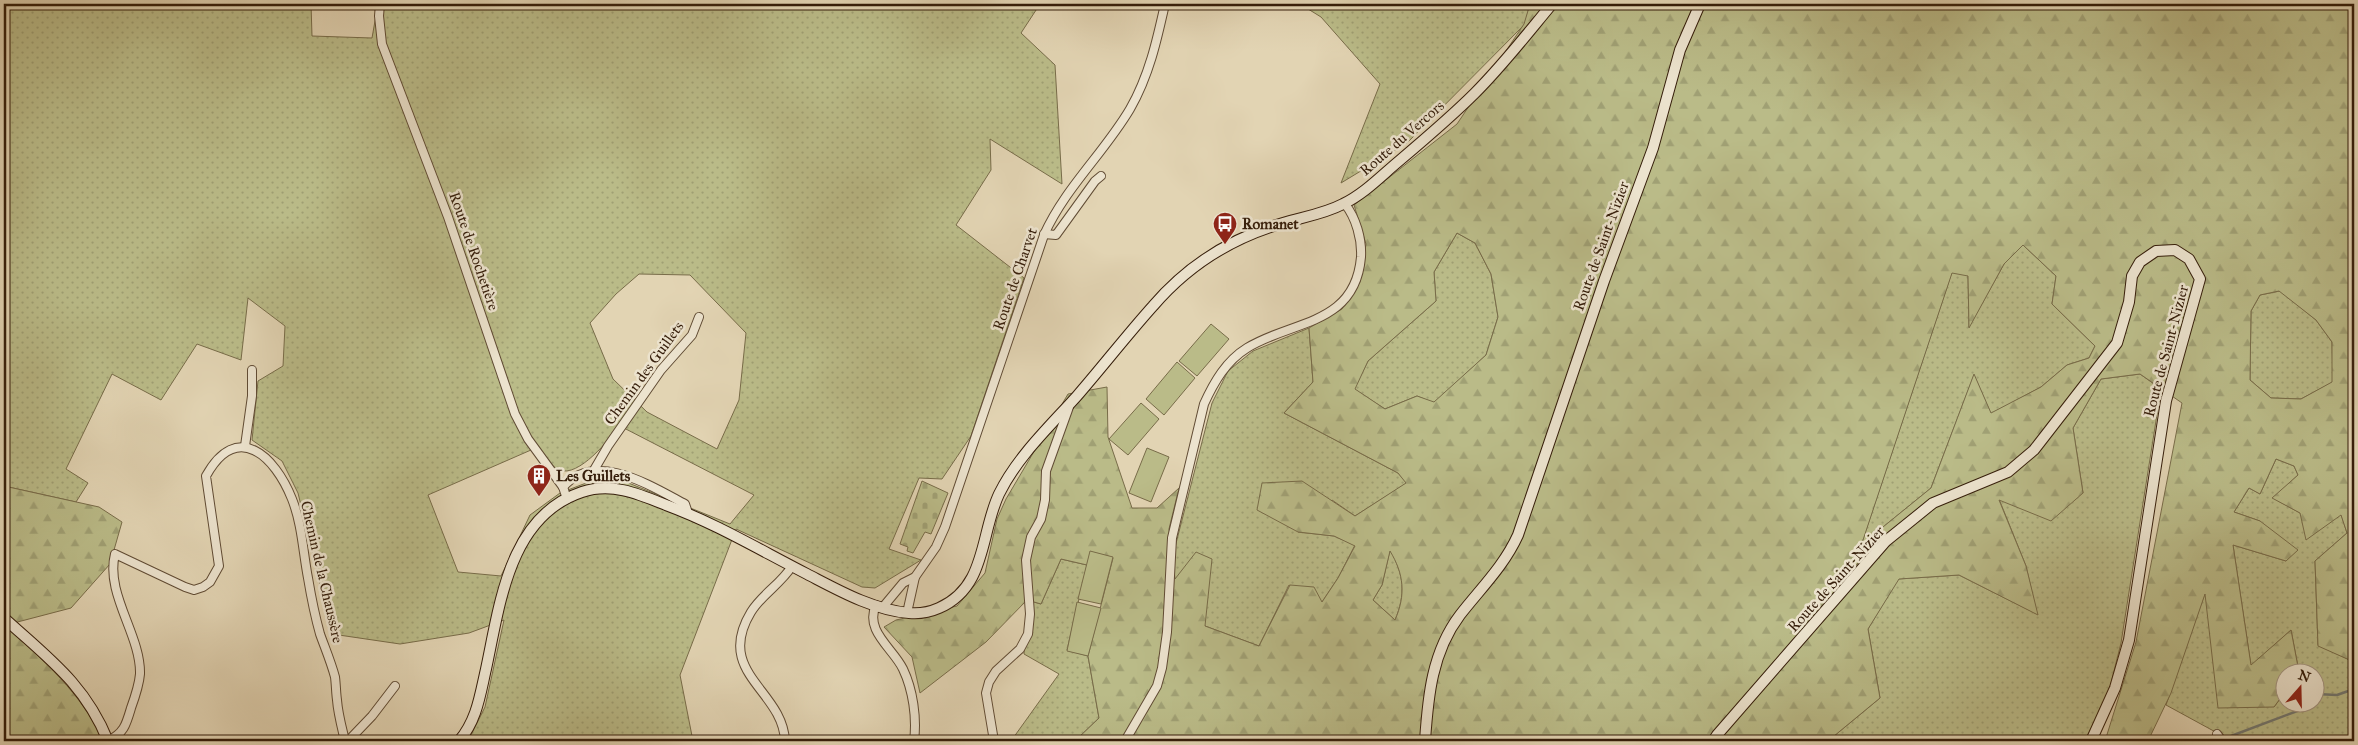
<svg xmlns="http://www.w3.org/2000/svg" width="2358" height="745" font-family="'IM FELL Great Primer',serif">
<defs>
<pattern id="grass-dots" width="8" height="8" patternUnits="userSpaceOnUse" patternTransform="scale(1.25)"><rect width="8" height="8" fill="#babb88"/><path d="M2 2h.1M6 6h.1" fill="none" stroke="#a0a074" stroke-width="1.8" stroke-linecap="round"/></pattern>
<pattern id="forest-firs" width="22" height="20" patternUnits="userSpaceOnUse" patternTransform="scale(1.25)"><rect width="22" height="20" fill="#babb88"/><path d="M5 1l3.5 6h-7zM16 11l3.5 6h-7z" fill="#a0a074"/></pattern>
<pattern id="cemetery-stones" width="16" height="16" patternUnits="userSpaceOnUse" patternTransform="scale(1.25)"><rect width="16" height="16" fill="#babb88"/><path d="M2 7V4a2 2 0 0 1 4 0v3zM10 15v-3a2 2 0 0 1 4 0v3z" fill="#a0a074"/></pattern>
</defs>
<rect width="100%" height="100%" fill="#e2d4b3"/>
<filter id="stains"><feTurbulence type="fractalNoise" baseFrequency=".004" numOctaves="4"/><feColorMatrix values="0 0 0 0 .2 0 0 0 0 .09 0 0 0 0 .02 0 0 0 .5 -.17"/></filter>
<radialGradient id="worn" r=".72"><stop offset=".6" stop-color="#630" stop-opacity="0"/><stop offset="1" stop-color="#630" stop-opacity=".3"/></radialGradient>
<g fill="url(#grass-dots)" stroke="#786c49" fill-rule="evenodd">
<path d="M4,4h307l1,32 60,2 6,-34h662l-19,29 34,32 7,119 -72,-45 1,31 -35,55 68,53 -53,158 -29,43 -23,-1 -30,71 32,11 -46,28 -13,-1 -126,-58 -56,146 13,66h-225l17,-34 19,-87 -35,13 -69,11 -68,-10 -34,-141 -16,-32 -30,-21 6,-59 25,-15 2,-40 -37,-28 -7,62 -44,-16 -36,56 -49,-26 -46,95 22,14 -12,19 -72,-16zM639,274l51,1 56,58 -7,67 -22,49 -70,-37 -34,-33 -23,-56 26,-29zM620,426l134,69 -24,29 -104,-42 -32,-2 -34,13 -30,22 -29,61 -43,-4 -30,-77 103,-45h9c5,6 12,17 19,20 20,8 50,-31 61,-44z"/>
<polygon points="1300,4 1530,4 1525,24 1407,143 1341,183 1380,84 1321,17"/>
<polygon points="1457,233 1475,243 1491,274 1498,317 1486,355 1434,403 1417,396 1385,409 1354,389 1368,361 1436,301 1434,272"/>
<polygon points="2023,245 2056,276 2052,304 2095,346 2089,358 2067,365 2041,387 1991,414 1974,375 1931,488 1883,527 1852,572 1952,272 1968,275 1969,327 2004,264"/>
<polygon points="2280,291 2316,320 2332,342 2333,382 2301,399 2271,398 2250,380 2251,311 2260,295"/>
<polygon points="1309,328 1313,382 1284,413 1398,473 1407,483 1355,516 1332,500 1298,532 1334,536 1355,545 1338,578 1322,602 1289,585 1259,646 1205,626 1175,580 1172,559 1212,403 1228,371 1253,351"/>
<polygon points="2140,374 2161,389 2121,643 2106,703 2084,741 1828,741 1880,698 1868,629 1898,579 1959,575 2037,614 2026,566 1999,499 2083,493 2073,428 2101,379"/>
<polygon points="2276,459 2294,466 2298,475 2273,498 2300,513 2341,514 2347,533 2315,561 2318,645 2354,662 2354,741 2232,741 2166,705 2205,593 2274,707 2285,692 2286,702 2316,702 2316,672 2299,672 2291,630 2251,666 2233,545 2286,561 2260,521 2234,512 2249,488 2260,494"/>
<path d="M1390,550c14,24 16,44 5,70l-22,-20 9,-15z"/>
<polygon points="1061,559 1087,565 1067,650 1088,656 1099,718 1075,741 1011,741 1059,674 1024,654 1027,600 1041,604"/>
</g>
<g fill="url(#forest-firs)" stroke="#786c49" fill-rule="evenodd">
<path d="M1530,4h824v658l-36,-16 -3,-85 32,-28 -6,-18 -35,25 -6,-27 -28,-15 26,-23 -4,-9 -18,-7 -16,35 -11,-6 -15,24 26,9 38,29 -12,11 -53,-16 18,120 40,-35 8,42h-13l-1,20 -11,15 -56,1 -13,-114 -34,99 -23,48h-43l31,-99 46,-239 -42,-29 -39,5 -28,49 10,65 -32,28 -52,-21 27,66 12,49 -79,-40 -60,4 -31,50 12,69 -52,43h-753l24,-23 -11,-62 25,-98 -22,-6 -4,13 -26,-6 -20,45 -14,-4 -41,42 -66,51 -8,-36 -28,-30 12,-7 61,-14 28,-33 12,-54 9,-20 62,-105 39,-7 1,50 24,71h25l22,-20 -10,41 6,50 21,-27 16,7 -7,67 54,20 31,-61 24,2 8,15 16,-24 17,-32 -21,-10 -36,-4 -41,-22 5,-27 40,-2 53,35 51,-33 -8,-10 -114,-60 29,-31 -4,-54 33,-19 18,-27 6,-38 -12,-39 103,-81 67,-100zM1457,233l18,10 16,31 7,43 -12,38 -52,47 -17,-6 -32,13 -30,-20 13,-28 68,-60 -2,-29zM2023,245l33,31 -4,28 43,42 -6,12 -22,7 -26,22 -50,26 -17,-39 -43,114 -48,39 -30,43 99,-297 16,3 1,52 35,-64zM2279,291l37,29 16,22v40l-31,17 -30,-1 -21,-18 1,-69 9,-16zM1390,551c14,23 16,44 5,69l-22,-20 9,-15z"/>
<path d="M4,486l95,21 23,15 -12,42 -39,44 -65,17c37,36 76,68 97,116h-99z"/>
</g>
<polygon fill="url(#cemetery-stones)" stroke="#786c49" points="922,481 948,493 931,534 925,532 913,553 907,551 908,547 900,544"/>
<g fill="#babb88" stroke="#786c49">
<polygon points="1211,324 1229,339 1197,376 1179,361"/>
<polygon points="1177,362 1195,378 1164,415 1146,399"/>
<polygon points="1141,403 1159,419 1128,455 1109,439"/>
<polygon points="1147,448 1169,457 1151,502 1129,493"/>
<polygon points="1090,551 1113,557 1101,604 1078,599"/>
<polygon points="1077,602 1101,608 1088,656 1067,651"/>
</g>
<g fill="none" stroke-linecap="round" stroke-linejoin="round">
<g stroke="#727872" stroke-width="2.5">
<polyline points="2316,694 2337,695 2354,689"/>
<polyline points="2224,741 2231,736 2300,710 2306,702"/>
</g>
<defs>
<g id="street">
<polyline points="380,4 379,16 382,44 448,217 515,414 528,439 563,487 567,499"/>
<polyline points="1044,234 1056,235 1095,181 1101,176"/>
<polyline points="245,446 252,396 252,370"/>
<polyline points="594,470 608,446 661,370 692,335 699,317"/>
<path d="M563,487c32,-37 88,-1 122,17l3,9"/>
<path d="M876,605c-12,26 17,43 27,64 10,21 14,49 11,72"/>
<polyline points="883,607 903,583 915,577"/>
<path d="M907,613l8,-36 21,-30 9,-20 99,-292c21,-47 60,-82 86,-126 19,-33 27,-69 35,-105"/>
<polyline points="2217,734 2222,741"/>
<path d="M108,741c16,-8 18,-16 23,-33 4,-11 8,-22 9,-34 1,-39 -35,-80 -25,-120l70,33 9,3 9,-3 7,-5 9,-16 -13,-90c31,-56 69,-20 86,23 10,25 11,53 16,79 3,18 7,38 12,56 5,14 11,28 15,43 1,8 1,16 2,23 1,14 5,28 8,41"/>
<polyline points="348,741 372,716 395,686"/>
<path d="M785,741c-2,-51 -71,-68 -34,-129 11,-18 30,-28 41,-46"/>
<polyline points="994,741 986,693 989,682 996,671 1020,649 1028,634 1030,614 1026,560 1031,537 1041,519 1045,500 1046,471 1069,407"/>
<path d="M1125,741l32,-55 5,-18 5,-36 5,-94 32,-134c10,-22 22,-43 43,-56 45,-28 108,-22 114,-91 1,-18 -5,-39 -16,-53"/>
</g>
<g id="secondary">
<path d="M4,618c44,40 81,66 104,123"/>
<path d="M459,741c18,-21 21,-46 27,-72 14,-65 23,-153 96,-177 30,-10 57,2 84,13 49,18 94,45 141,69 31,16 66,36 102,39 10,1 21,-1 30,-5 48,-21 41,-74 60,-114 18,-37 51,-68 78,-98 26,-30 50,-61 76,-90 36,-42 78,-68 130,-83 20,-6 41,-9 60,-19 21,-10 38,-28 56,-43 26,-22 52,-44 76,-68 28,-28 52,-59 77,-89"/>
<path d="M1425,741c3,-45 7,-89 35,-126 21,-27 44,-49 58,-80l86,-254 49,-133 27,-98 20,-46"/>
<polyline points="1713,741 1717,735 1886,541 1933,503 2008,472 2034,450 2117,343 2129,302 2132,276 2140,262 2156,251 2175,250 2189,259 2200,279 2166,401 2129,640 2115,688 2091,741"/>
</g>
</defs>
<use href="#street" stroke="#604b34" stroke-width="10"/>
<use href="#secondary" stroke="#351d0a" stroke-width="12"/>
<use href="#street" stroke="#ece3ce" stroke-width="8"/>
<use href="#secondary" stroke="#ece3ce" stroke-width="10"/>
</g>
<defs>
<symbol id="bus-pin" viewBox="-11 -11 22 30"><path d="M0 17L-7.5 6A9.5 9.5 0 1 1 7.5 6Z" fill="#8f2418" stroke="#ece3ce"/><path d="M-5-6H5V4H4V6H2V4H-2V6H-4V4H-5ZM-3.5-4V0h7V-4ZM-3.5 1.2v1.5H-2V1.2ZM2 1.2v1.5H3.5V1.2Z" fill="#fff"/></symbol>
<symbol id="building-pin" viewBox="-11 -11 22 30"><path d="M0 17L-7.5 6A9.5 9.5 0 1 1 7.5 6Z" fill="#8f2418" stroke="#ece3ce"/><path d="M-4-6H4V6H1V3H-1V6H-4ZM-2.5-4.3h1.7v1.8h-1.7ZM.8-4.3h1.7v1.8H.8ZM-2.5-1h1.7V.8h-1.7ZM.8-1h1.7V.8H.8Z" fill="#fff"/></symbol>
</defs>
<g fill-rule="evenodd">
<use href="#bus-pin" x="1211" y="210" width="28" height="38"/>
<use href="#building-pin" x="525" y="462" width="28" height="38"/>
</g>
<g text-anchor="middle" stroke-width="5" stroke-linejoin="round" paint-order="stroke">
<g font-size="15" fill="#351d0a" stroke="#ece3ce">
<text transform="translate(1402 138) rotate(-41)" y="5">Route du Vercors</text>
<text transform="translate(1601 246) rotate(-70)" y="5">Route de Saint-Nizier</text>
<text transform="translate(474 251) rotate(71)" y="5">Route de Rochetière</text>
<text transform="translate(1015 279) rotate(-71)" y="5">Route de Charvet</text>
<text transform="translate(2166 351) rotate(-75)" y="5">Route de Saint-Nizier</text>
<text transform="translate(644 373) rotate(-54)" y="5">Chemin des Guillets</text>
<text transform="translate(322 572) rotate(77)" y="5">Chemin de la Chaussère</text>
<text transform="translate(1836 579) rotate(-48)" y="5">Route de Saint-Nizier</text>
</g>
<g font-size="15" font-weight="bold" fill="#351d0a" stroke="#ece3ce" text-anchor="start">
<text x="1242" y="229">Romanet</text>
<text x="556" y="481">Les Guillets</text>
</g>
</g>
<rect width="2358" height="745" fill="none" stroke="#e2d4b3" stroke-width="20"/>
<rect x="5" y="5" width="2348" height="735" fill="none" stroke="#351d0a" stroke-width="2.5"/>
<rect x="10" y="10" width="2338" height="725" fill="none" stroke="#351d0a"/>
<g transform="translate(2300 688) rotate(20)"><circle r="24" fill="#ece3ce" stroke="#a39480"/>
<path d="M0-4L9 19L0 12L-9 19Z" fill="#8f2418"/>
<text y="-8" font-size="14" font-weight="bold" text-anchor="middle" fill="#351d0a">N</text>
</g>
<rect width="100%" height="100%" filter="url(#stains)"/>
<rect width="100%" height="100%" fill="url(#worn)"/>
</svg>
